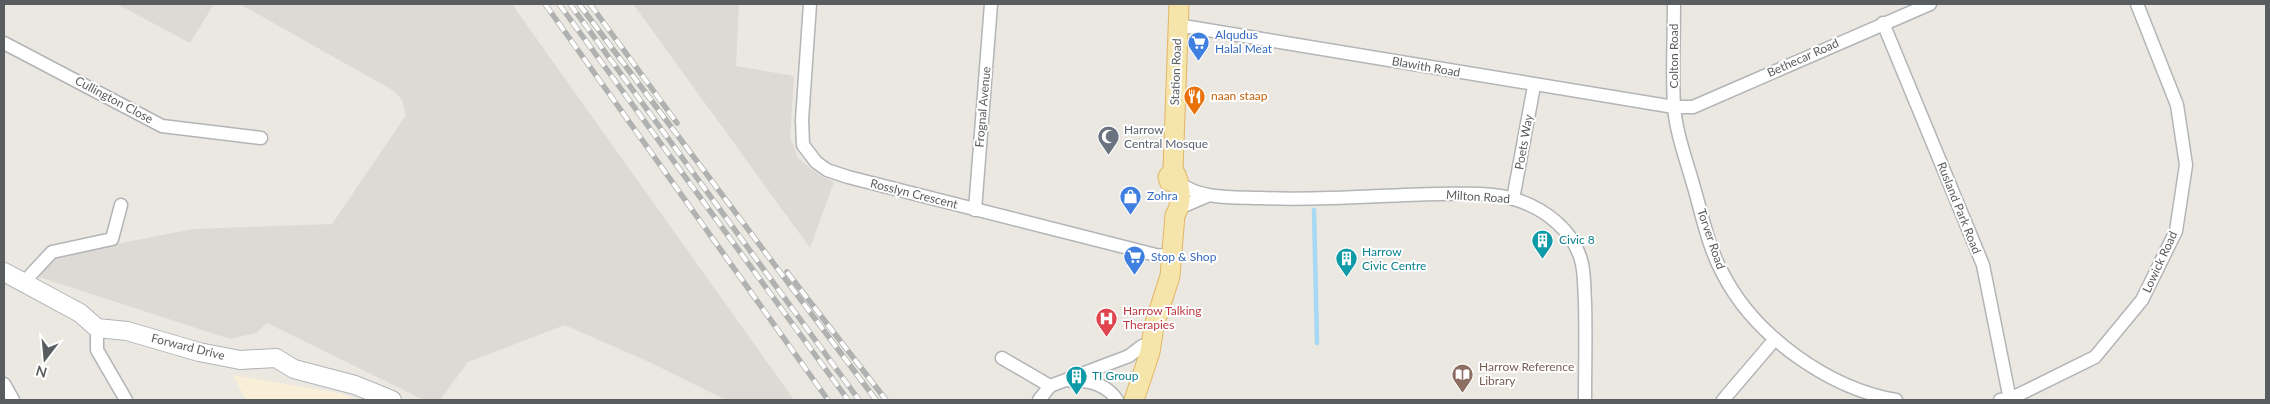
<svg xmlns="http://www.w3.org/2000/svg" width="2270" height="404" font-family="Lato,sans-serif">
<rect width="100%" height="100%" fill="#ebe8e1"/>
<polygon fill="#f9efd8" points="233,375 340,393 357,400 246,400"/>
<g fill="#dddad6">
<polygon points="117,4 214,4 190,43"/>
<polygon points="240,4 512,4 794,400 726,400 651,363 565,325 468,362 440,400 424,400 267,323 256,333 230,339 39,277 55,256 193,229 332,224 406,115 402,100 394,91"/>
<polygon points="633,4 739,4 736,66 794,76 790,137 798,158 819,175 834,182 810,248"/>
</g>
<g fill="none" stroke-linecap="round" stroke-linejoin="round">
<polyline stroke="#a7d9f5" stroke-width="4.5" points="1314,210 1317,343"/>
<defs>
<g id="street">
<polyline points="810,4 802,120 803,145 816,162 827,170 848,177 1156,255 1173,256"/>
<path d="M1674,4c0,34 -2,69 0,102 2,27 12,53 19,78 9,30 15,63 30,90 32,62 105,114 173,126"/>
<polyline points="1883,23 1983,265 2010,400"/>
<polyline points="1177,25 1674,107 1693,107 1930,4"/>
<polyline points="4,43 162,126 261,138"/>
<path d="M1178,182c22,18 56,15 83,16 60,3 119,-3 178,-4 24,0 52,-2 75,5 30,9 59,31 67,61 4,13 3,29 4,42 1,33 0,65 0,98"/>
<polyline points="1513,199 1534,86"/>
<polyline points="1179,208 1207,196"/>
<polyline points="975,210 991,4"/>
<polyline points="24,282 52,252 112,239 121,205"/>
<polyline points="97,328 97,350 126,400"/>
<polyline points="1002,358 1050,386"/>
<path d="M1071,381c18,-1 35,3 46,19"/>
<polyline points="4,384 13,400"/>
<polyline points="1039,400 1050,386 1129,356 1142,346"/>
<polyline points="1723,400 1775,339"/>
<polyline points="2000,400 2010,399 2095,357 2142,300 2176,231 2186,165 2177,105 2137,4"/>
</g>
<polyline id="secondary" points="4,272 80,313 97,328 127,331 199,352 240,360 276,358 294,369 355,385 392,400"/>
<g id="primary">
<polyline points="1169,181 1168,177 1173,170 1179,4"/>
<path d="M1134,400l16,-48 4,-26 16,-50 5,-61c8,-11 6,-34 -2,-45"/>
</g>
</defs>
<use href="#street" stroke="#b2b4b7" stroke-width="15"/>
<use href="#secondary" stroke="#b1b4b7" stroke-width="20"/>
<use href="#primary" stroke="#e2b564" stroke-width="21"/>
<use href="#street" stroke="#fff" stroke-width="12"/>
<use href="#secondary" stroke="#fff" stroke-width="18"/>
<use href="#primary" stroke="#f6e5ab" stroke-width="19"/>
<defs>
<g id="rail">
<polyline points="545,4 828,400"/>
<polyline points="559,4 848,400"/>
<polyline points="570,4 859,400"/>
<polyline points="579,4 876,400"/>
<polyline points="590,4 677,123"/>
<polyline points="787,272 886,400"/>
</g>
</defs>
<use href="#rail" stroke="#b0b1b1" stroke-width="5.5"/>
<use href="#rail" stroke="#fff" stroke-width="4" stroke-dasharray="11" stroke-linecap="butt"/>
</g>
<defs>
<symbol id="supermarket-pin" viewBox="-11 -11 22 30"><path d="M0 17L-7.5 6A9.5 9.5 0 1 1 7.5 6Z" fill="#3f7fe0" stroke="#fff"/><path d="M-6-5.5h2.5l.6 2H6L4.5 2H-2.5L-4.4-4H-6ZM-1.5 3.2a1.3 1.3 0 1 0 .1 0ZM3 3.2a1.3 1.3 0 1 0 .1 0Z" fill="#fff"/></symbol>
<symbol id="restaurant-pin" viewBox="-11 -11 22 30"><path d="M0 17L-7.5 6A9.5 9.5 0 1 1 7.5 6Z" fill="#e8710a" stroke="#fff"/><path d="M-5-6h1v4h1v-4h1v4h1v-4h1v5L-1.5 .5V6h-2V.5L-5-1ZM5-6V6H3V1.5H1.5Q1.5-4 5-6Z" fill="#fff"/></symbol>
<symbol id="mosque-pin" viewBox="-11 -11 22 30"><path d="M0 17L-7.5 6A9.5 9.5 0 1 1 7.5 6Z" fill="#6b7280" stroke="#fff"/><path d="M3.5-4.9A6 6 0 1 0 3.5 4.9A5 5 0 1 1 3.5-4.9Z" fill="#fff"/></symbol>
<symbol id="shop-pin" viewBox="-11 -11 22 30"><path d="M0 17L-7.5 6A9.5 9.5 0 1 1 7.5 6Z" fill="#3f7fe0" stroke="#fff"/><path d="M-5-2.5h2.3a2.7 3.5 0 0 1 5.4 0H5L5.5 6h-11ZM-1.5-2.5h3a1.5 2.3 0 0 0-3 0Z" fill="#fff"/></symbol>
<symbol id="building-pin" viewBox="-11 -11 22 30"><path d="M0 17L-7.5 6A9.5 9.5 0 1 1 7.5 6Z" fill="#0f9aa8" stroke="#fff"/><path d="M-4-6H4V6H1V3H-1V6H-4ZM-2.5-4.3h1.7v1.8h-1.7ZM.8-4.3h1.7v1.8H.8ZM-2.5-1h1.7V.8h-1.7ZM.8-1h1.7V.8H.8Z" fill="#fff"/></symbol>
<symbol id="hospital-pin" viewBox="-11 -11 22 30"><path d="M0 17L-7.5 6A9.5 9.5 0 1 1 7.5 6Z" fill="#e0444e" stroke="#fff"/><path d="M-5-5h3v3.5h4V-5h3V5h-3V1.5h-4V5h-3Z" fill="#fff"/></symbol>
<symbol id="library-pin" viewBox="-11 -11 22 30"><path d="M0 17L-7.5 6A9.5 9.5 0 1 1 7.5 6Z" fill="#8d6e63" stroke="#fff"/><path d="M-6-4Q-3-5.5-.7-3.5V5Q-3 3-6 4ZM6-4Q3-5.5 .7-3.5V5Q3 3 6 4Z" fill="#fff"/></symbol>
</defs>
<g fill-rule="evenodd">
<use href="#supermarket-pin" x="1186" y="30" width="25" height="34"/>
<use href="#restaurant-pin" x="1182" y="84" width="25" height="34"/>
<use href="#mosque-pin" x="1096" y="124" width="25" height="34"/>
<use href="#shop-pin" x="1118" y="184" width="25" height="34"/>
<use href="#building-pin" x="1530" y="228" width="25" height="34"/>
<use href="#supermarket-pin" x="1122" y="244" width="25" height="34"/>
<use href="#building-pin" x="1334" y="246" width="25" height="34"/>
<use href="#hospital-pin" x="1094" y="306" width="25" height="34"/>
<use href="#library-pin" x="1450" y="362" width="25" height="34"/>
<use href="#building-pin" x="1064" y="364" width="25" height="34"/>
</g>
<g text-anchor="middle" stroke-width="4" stroke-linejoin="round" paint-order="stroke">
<g font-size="12" fill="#366cbe" stroke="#fff" text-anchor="start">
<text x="1215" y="39">Alqudus<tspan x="1215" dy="14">Halal Meat</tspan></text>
<text x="1147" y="200">Zohra</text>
<text x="1151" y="261">Stop &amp; Shop</text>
</g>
<g font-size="12" fill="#5a5d60" stroke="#fff">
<text transform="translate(1674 56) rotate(-90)" y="4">Colton Road</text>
<text transform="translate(1803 58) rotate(-24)" y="4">Bethecar Road</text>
<text transform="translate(1426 67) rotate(10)" y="4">Blawith Road</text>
<text transform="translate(1176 72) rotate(-88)" y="4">Station Road</text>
<text transform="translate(114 100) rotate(28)" y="4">Cullington Close</text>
<text transform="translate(983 107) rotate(-85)" y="4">Frognal Avenue</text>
<text transform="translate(1524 142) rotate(-80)" y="4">Poets Way</text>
<text transform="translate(914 194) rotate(14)" y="4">Rosslyn Crescent</text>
<text transform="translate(1478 197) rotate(4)" y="4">Milton Road</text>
<text transform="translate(1959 208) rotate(68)" y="4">Rusland Park Road</text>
<text transform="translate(1711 239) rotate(71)" y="4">Torver Road</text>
<text transform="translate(2160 262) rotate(-65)" y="4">Lowick Road</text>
<text transform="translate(188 347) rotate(14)" y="4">Forward Drive</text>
</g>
<g font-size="12" fill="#c56008" stroke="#fff" text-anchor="start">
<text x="1211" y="100">naan staap</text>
</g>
<g font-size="12" fill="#5b616d" stroke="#fff" text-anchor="start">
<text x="1124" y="134">Harrow<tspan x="1124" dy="14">Central Mosque</tspan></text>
</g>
<g font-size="12" fill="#0d838f" stroke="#fff" text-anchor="start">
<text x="1559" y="244">Civic 8</text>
<text x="1362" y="256">Harrow<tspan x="1362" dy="14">Civic Centre</tspan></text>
<text x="1092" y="380">TI Group</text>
</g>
<g font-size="12" fill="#be3a42" stroke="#fff" text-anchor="start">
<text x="1123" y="315">Harrow Talking<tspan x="1123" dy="14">Therapies</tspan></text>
</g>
<g font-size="12" fill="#785e54" stroke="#fff" text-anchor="start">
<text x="1479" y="371">Harrow Reference<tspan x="1479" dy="14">Library</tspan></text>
</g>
</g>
<rect width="2270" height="404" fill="none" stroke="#5a5d60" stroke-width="10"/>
<g transform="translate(45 359) rotate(196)" stroke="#ffffff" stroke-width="4" paint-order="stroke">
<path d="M0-4L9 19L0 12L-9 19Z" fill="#5a5d60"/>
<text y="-8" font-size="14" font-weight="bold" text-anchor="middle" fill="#5a5d60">N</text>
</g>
</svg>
